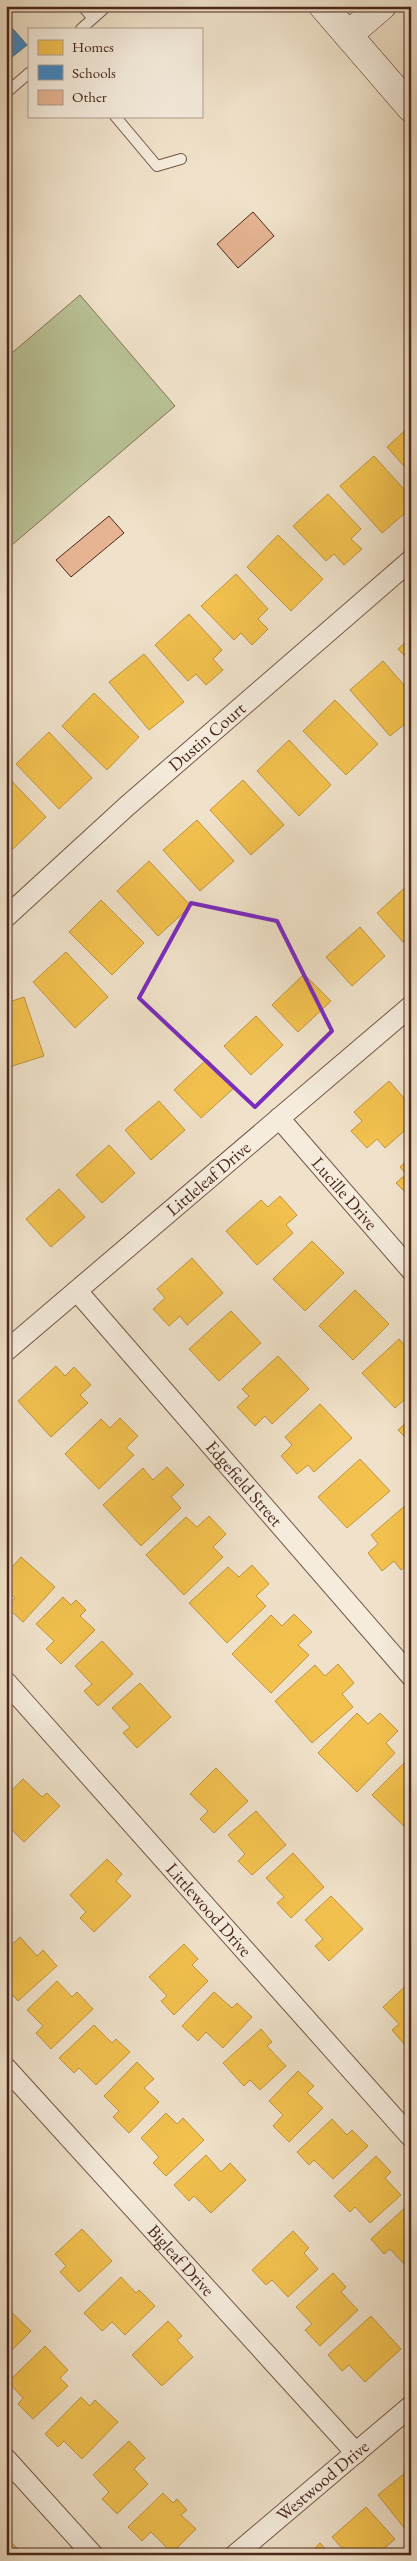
<svg xmlns="http://www.w3.org/2000/svg" width="417" height="2561" font-family="'EB Garamond',serif">
<rect width="100%" height="100%" fill="#f0e2ca"/>
<filter id="stains"><feTurbulence type="fractalNoise" baseFrequency=".004" numOctaves="4"/><feColorMatrix values="0 0 0 0 .2 0 0 0 0 .09 0 0 0 0 .02 0 0 0 .5 -.17"/></filter>
<radialGradient id="worn" r=".72"><stop offset=".6" stop-color="#630" stop-opacity="0"/><stop offset="1" stop-color="#630" stop-opacity=".3"/></radialGradient>
<polygon fill="#bac397" stroke="#827558" points="80,295 175,406 6,550 6,358"/>
<g fill="#f2c14e" stroke="#c0933e">
<polygon points="411,425 411,474 387,447"/>
<polygon points="374,456 411,497 411,508 382,533 340,486"/>
<polygon points="328,494 361,529 351,539 362,549 344,565 334,554 326,561 293,526"/>
<polygon points="278,535 323,579 291,611 247,567"/>
<polygon points="236,574 268,609 258,619 268,629 252,645 241,633 234,640 201,606"/>
<polygon points="189,614 222,650 213,659 223,670 206,685 196,674 188,681 155,645"/>
<polygon points="411,637 411,662 398,649"/>
<polygon points="144,654 184,702 149,730 109,682"/>
<polygon points="383,661 411,693 411,719 390,736 350,690"/>
<polygon points="94,693 139,737 107,770 62,726"/>
<polygon points="335,700 378,744 346,775 303,731"/>
<polygon points="49,732 92,778 59,809 16,764"/>
<polygon points="289,740 331,785 299,816 257,771"/>
<polygon points="6,775 46,817 13,849 6,842"/>
<polygon points="243,780 284,825 251,855 210,810"/>
<polygon points="197,820 234,861 200,891 163,850"/>
<polygon points="149,861 191,906 158,936 117,891"/>
<polygon points="410,883 411,935 403,942 377,913"/>
<polygon points="101,900 144,943 112,975 69,932"/>
<polygon points="360,927 385,956 352,986 326,957"/>
<polygon points="66,952 108,997 75,1028 33,982"/>
<polygon points="304,974 331,1001 298,1032 272,1005"/>
<polygon points="24,997 44,1056 6,1068 6,1003"/>
<polygon points="256,1016 283,1045 251,1075 224,1046"/>
<polygon points="207,1059 234,1088 201,1118 174,1090"/>
<polygon points="389,1081 411,1106 411,1125 385,1148 377,1139 367,1148 351,1131 362,1121 354,1112"/>
<polygon points="159,1101 185,1130 151,1160 125,1130"/>
<polygon points="109,1145 135,1173 102,1203 76,1175"/>
<polygon points="411,1157 411,1198 396,1183 406,1174 400,1167"/>
<polygon points="59,1189 85,1217 51,1247 26,1219"/>
<polygon points="280,1196 297,1215 286,1225 293,1233 257,1265 226,1231 261,1200 268,1207"/>
<polygon points="312,1241 344,1273 305,1311 273,1279"/>
<polygon points="192,1258 223,1293 187,1325 180,1316 169,1326 153,1309 165,1298 157,1289"/>
<polygon points="355,1290 389,1324 353,1360 319,1326"/>
<polygon points="231,1311 261,1343 219,1381 189,1349"/>
<polygon points="399,1339 411,1352 411,1394 395,1408 362,1373"/>
<polygon points="278,1356 309,1389 272,1424 265,1416 255,1426 237,1407 249,1396 242,1389"/>
<polygon points="56,1366 65,1376 74,1367 91,1385 80,1395 88,1403 51,1437 18,1401"/>
<polygon points="320,1404 352,1438 314,1472 308,1465 297,1474 281,1456 292,1445 285,1437"/>
<polygon points="120,1418 138,1436 126,1448 134,1455 99,1489 65,1454 101,1419 110,1428"/>
<polygon points="411,1418 411,1443 398,1430"/>
<polygon points="360,1459 390,1491 347,1528 318,1497"/>
<polygon points="167,1467 184,1485 171,1497 181,1508 141,1546 103,1505 143,1468 153,1480"/>
<polygon points="407,1504 411,1507 411,1562 401,1570 394,1561 382,1571 368,1553 378,1544 371,1535"/>
<polygon points="209,1516 226,1534 213,1547 223,1557 184,1595 146,1555 186,1517 197,1527"/>
<polygon points="21,1557 55,1587 23,1622 7,1607 15,1598 6,1590 6,1574"/>
<polygon points="252,1565 269,1584 256,1596 266,1606 227,1643 189,1603 228,1567 239,1577"/>
<polygon points="63,1597 71,1605 76,1600 86,1610 80,1616 95,1630 61,1664 46,1649 54,1641 36,1624"/>
<polygon points="294,1614 312,1632 298,1645 309,1655 271,1693 232,1654 271,1615 282,1626"/>
<polygon points="102,1641 133,1674 98,1706 84,1691 92,1684 75,1666"/>
<polygon points="338,1664 354,1683 342,1694 353,1707 312,1743 275,1701 315,1665 325,1676"/>
<polygon points="140,1683 171,1717 137,1748 123,1733 130,1727 112,1708"/>
<polygon points="357,1713 368,1724 380,1713 398,1731 386,1743 395,1753 357,1792 318,1753"/>
<polygon points="411,1756 411,1829 409,1831 372,1795"/>
<polygon points="216,1768 248,1801 214,1833 200,1819 208,1811 190,1794"/>
<polygon points="23,1779 42,1797 47,1793 60,1806 24,1842 6,1824 6,1815 9,1813 6,1810 6,1796"/>
<polygon points="256,1811 286,1845 252,1875 238,1861 245,1854 228,1835"/>
<polygon points="293,1853 324,1887 291,1918 277,1903 284,1897 266,1878"/>
<polygon points="107,1859 122,1874 116,1881 131,1896 94,1932 80,1918 86,1912 70,1895"/>
<polygon points="331,1896 363,1929 329,1961 315,1946 323,1939 305,1920"/>
<polygon points="20,1937 37,1956 43,1950 57,1966 18,2001 6,1988 6,1950"/>
<polygon points="184,1944 198,1959 192,1965 208,1981 174,2015 161,2001 167,1996 149,1977"/>
<polygon points="57,1981 72,1997 77,1992 93,2009 51,2049 36,2033 43,2026 27,2010"/>
<polygon points="411,1981 411,2039 405,2045 392,2030 399,2024 383,2007"/>
<polygon points="214,1992 232,2008 237,2003 252,2017 223,2048 206,2032 198,2041 182,2026"/>
<polygon points="94,2025 112,2043 116,2039 130,2052 96,2085 79,2068 74,2073 59,2058"/>
<polygon points="261,2029 272,2042 267,2046 286,2066 260,2090 250,2080 244,2086 223,2063"/>
<polygon points="137,2062 154,2079 144,2088 159,2102 129,2133 113,2117 119,2111 104,2096"/>
<polygon points="298,2071 314,2086 307,2093 323,2108 289,2142 273,2126 283,2115 269,2101"/>
<polygon points="166,2113 177,2124 183,2118 204,2140 166,2176 153,2163 159,2157 141,2138"/>
<polygon points="332,2119 347,2135 352,2130 368,2146 333,2179 314,2160 309,2165 297,2152"/>
<polygon points="206,2155 221,2172 230,2163 246,2180 211,2213 194,2196 189,2201 174,2185"/>
<polygon points="376,2156 391,2172 385,2178 401,2195 370,2223 355,2207 350,2212 334,2196"/>
<polygon points="409,2204 411,2263 407,2267 390,2249 384,2254 371,2239"/>
<polygon points="82,2229 112,2261 79,2292 60,2272 66,2266 55,2254"/>
<polygon points="293,2231 309,2248 304,2253 318,2269 288,2297 272,2280 266,2285 252,2270"/>
<polygon points="333,2273 346,2287 341,2292 358,2310 320,2346 305,2330 312,2324 296,2307"/>
<polygon points="121,2277 136,2293 139,2290 155,2306 125,2335 112,2322 102,2331 84,2313"/>
<polygon points="6,2307 31,2331 6,2356"/>
<polygon points="371,2316 401,2349 365,2382 349,2365 342,2371 328,2355"/>
<polygon points="168,2321 182,2336 177,2340 193,2357 162,2386 132,2355"/>
<polygon points="45,2346 68,2370 60,2378 68,2386 33,2419 18,2404 23,2398 8,2382"/>
<polygon points="81,2397 90,2406 95,2400 118,2422 82,2459 64,2441 58,2447 45,2434"/>
<polygon points="129,2441 145,2458 134,2469 148,2484 117,2514 102,2499 109,2492 93,2475"/>
<polygon points="411,2468 411,2524 405,2529 378,2495"/>
<polygon points="163,2493 173,2503 177,2499 187,2510 181,2515 196,2529 172,2553 151,2532 142,2541 128,2527"/>
<polygon points="366,2507 395,2539 377,2555 348,2555 332,2537"/>
<polygon points="9,2540 24,2555 6,2555 6,2543"/>
<polygon points="320,2543 331,2555 308,2555"/>
</g>
<polygon fill="#3f88c5" stroke="#426b92" points="6,21 27,45 6,62"/>
<g fill="#e6b493" stroke="#4a271a">
<polygon points="253,212 274,236 238,268 217,244"/>
<polygon points="109,516 124,533 71,577 56,560"/>
</g>
<g fill="none" stroke-linecap="round" stroke-linejoin="round">
<defs>
<g id="lane">
<polyline points="82,6 93,18"/>
<polyline points="81,29 107,6"/>
<polyline points="6,93 29,73"/>
<polyline points="115,116 157,166 181,159"/>
</g>
<g id="street">
<path id="s1" d="M6,917l121,-111 284,-246"/>
<path id="s2" d="M279,1118l132,152"/>
<path id="s3" d="M77,1291l334,385"/>
<path id="s4" d="M6,1351l405,-345"/>
<path id="s5" d="M6,1682l405,455"/>
<path id="s6" d="M6,2068l350,385"/>
<polyline points="6,2459 93,2555"/>
<path id="s7" d="M235,2555l176,-149"/>
</g>
<g id="secondary">
<polyline points="323,6 411,108"/>
<polyline points="348,35 382,6"/>
</g>
</defs>
<use href="#lane" stroke="#745646" stroke-width="12"/>
<use href="#street" stroke="#745646" stroke-width="22"/>
<use href="#secondary" stroke="#4a271a" stroke-width="29"/>
<use href="#lane" stroke="#f5ecdd" stroke-width="10"/>
<use href="#street" stroke="#f5ecdd" stroke-width="20"/>
<use href="#secondary" stroke="#f5ecdd" stroke-width="28"/>
</g>
<path fill="none" stroke="#7b2cbf" stroke-width="4" stroke-linejoin="round" d="M191,903l86,18 55,110 -77,76 -116,-109z"/>
<g text-anchor="middle" stroke-width="5" stroke-linejoin="round" paint-order="stroke">
<g font-size="18" fill="#4a271a" stroke="#f5ecdd">
<text dy="6" stroke="none"><textPath href="#s1" startOffset="270">Dustin Court</textPath></text>
<text dy="6" stroke="none"><textPath href="#s4" startOffset="266">Littleleaf Drive</textPath></text>
<text dy="6" stroke="none"><textPath href="#s2" startOffset="100">Lucille Drive</textPath></text>
<text dy="6" stroke="none"><textPath href="#s3" startOffset="255">Edgefield Street</textPath></text>
<text dy="6" stroke="none"><textPath href="#s5" startOffset="305">Littlewood Drive</textPath></text>
<text dy="6" stroke="none"><textPath href="#s6" startOffset="260">Bigleaf Drive</textPath></text>
<text dy="6" stroke="none"><textPath href="#s7" startOffset="115">Westwood Drive</textPath></text>
</g>
</g>
<rect width="417" height="2561" fill="none" stroke="#f0e2ca" stroke-width="25"/>
<rect x="8" y="8" width="402" height="2546" fill="none" stroke="#4a271a" stroke-width="2.5"/>
<rect x="12" y="12" width="392" height="2536" fill="none" stroke="#4a271a"/>
<rect x="28" y="28" width="175" height="90" fill="#f5ecdd" stroke="#b19d8f"/>
<rect x="38" y="40" width="25" height="15" fill="#f2c14e" stroke="#b19d8f"/>
<text x="72" y="52" font-size="15" fill="#4a271a">Homes</text>
<rect x="38" y="65" width="25" height="15" fill="#3f88c5" stroke="#b19d8f"/>
<text x="72" y="78" font-size="15" fill="#4a271a">Schools</text>
<rect x="38" y="90" width="25" height="15" fill="#e6b493" stroke="#b19d8f"/>
<text x="72" y="102" font-size="15" fill="#4a271a">Other</text>
<rect width="100%" height="100%" filter="url(#stains)"/>
<rect width="100%" height="100%" fill="url(#worn)"/>
</svg>
